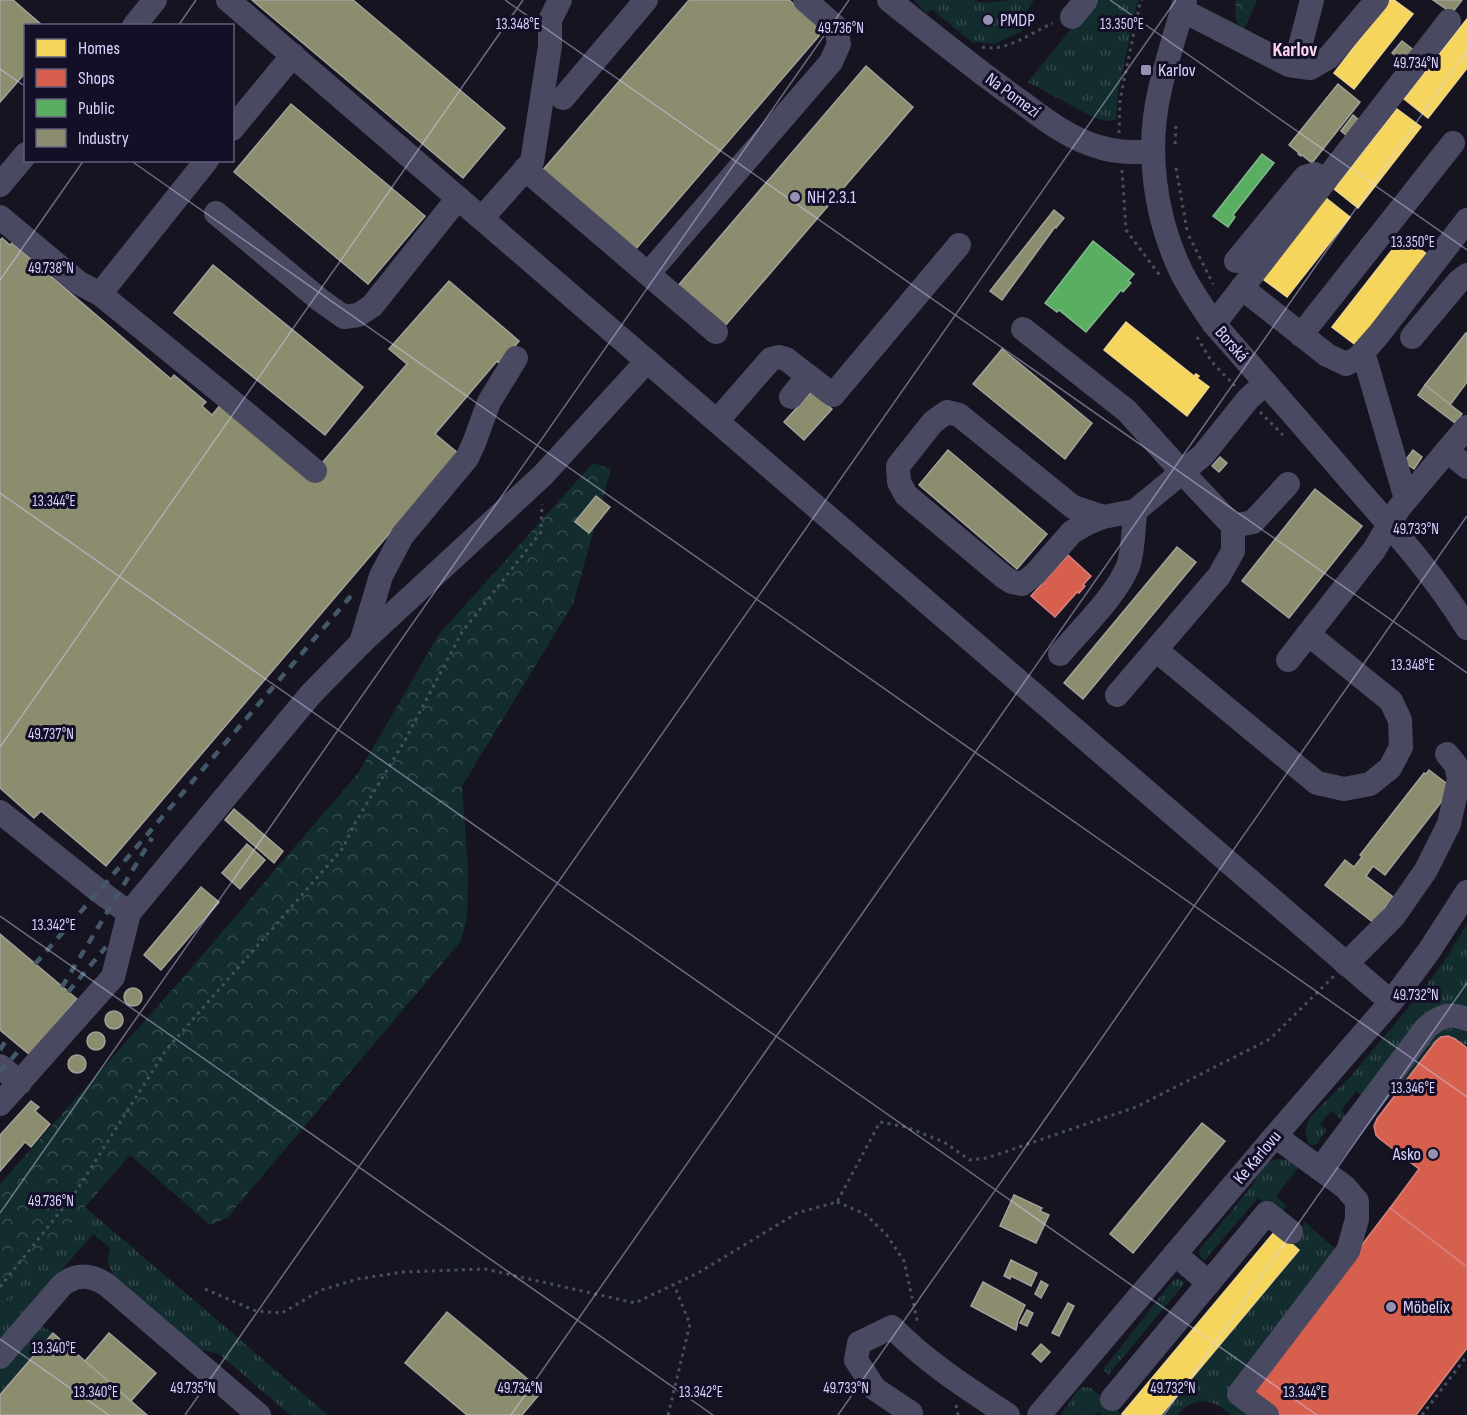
<svg xmlns="http://www.w3.org/2000/svg" width="1467" height="1415" font-family="'Sofia Sans Condensed',sans-serif">
<defs>
<pattern id="grass-tufts" width="24" height="20" patternUnits="userSpaceOnUse" patternTransform="scale(1.5)"><rect width="24" height="20" fill="#132c2d"/><path d="M3 7l-1-3M5 7V3M7 7l1-3M15 17l-1-3M17 17v-4M19 17l1-3" fill="none" stroke="#354a4c"/></pattern>
<pattern id="forest-crowns" width="20" height="18" patternUnits="userSpaceOnUse" patternTransform="scale(1.5)"><rect width="20" height="18" fill="#132c2d"/><path d="M2 6a3 3 0 1 1 6 0M12 15a3 3 0 1 1 6 0" fill="none" stroke="#354a4c"/></pattern>
</defs>
<rect width="100%" height="100%" fill="#161421"/>
<g fill="url(#grass-tufts)">
<path d="M914,0h60c13,5 22,1 35,0 8,0 17,0 25,0 -7,10 -11,19 -13,32l-27,12 -22,-2 -41,-33 -4,5z"/>
<polygon points="1094,0 1140,0 1137,4 1118,91 1116,120 1105,121 1091,116 1028,82"/>
<polygon points="1467,924 1467,1010 1459,1008 1363,1096 1356,1091 1341,1111 1348,1117 1345,1122 1331,1111 1320,1124 1327,1130 1316,1145 1311,1145 1308,1143 1305,1131 1310,1117 1351,1076 1422,991 1445,960"/>
<polygon points="1467,1026 1467,1040 1463,1045 1451,1037 1445,1036 1399,1090 1392,1085 1438,1029"/>
<path d="M1277,1159c8,0 15,2 23,7l-24,30 11,10 -8,9 -21,-17 -54,63 -4,-5 -1,-5 1,-2 52,-63 9,-18 5,-5z"/>
<path d="M85,1207l243,208h-38l-71,-61 -19,-5 -84,-71c-8,-12 -10,-16 -6,-30l-17,-14 -93,108v-36z"/>
<path d="M1305,1222l34,30 -82,163c-7,0 -18,0 -25,0 -4,-1 -8,-6 -11,-8 -16,-10 -32,-7 -43,8h-17l138,-165 -9,-9z"/>
<polygon points="1175,1279 1179,1279 1185,1283 1108,1375 1104,1370 1105,1367 1170,1284"/>
<polygon points="40,1327 43,1327 53,1333 0,1395 0,1366"/>
<polygon points="1082,1387 1091,1388 1123,1415 1102,1415 1098,1412 1096,1415 1061,1415 1077,1391"/>
</g>
<g fill="url(#forest-crowns)">
<polygon points="1236,0 1257,0 1242,34 1235,16"/>
<polygon points="593,463 611,469 573,604 462,786 468,869 467,917 461,941 227,1218 210,1225 130,1155 0,1306 0,1184 180,981 359,772 439,634"/>
</g>
<g fill="#f6d55c" stroke="#edd58d" stroke-width="1.5">
<polygon points="1390,0 1394,0 1413,14 1354,89 1334,73"/>
<polygon points="1467,19 1467,68 1428,118 1404,99"/>
<polygon points="1397,109 1421,127 1358,208 1334,189"/>
<polygon points="1326,198 1350,217 1287,297 1263,279"/>
<polygon points="1403,236 1428,255 1357,346 1332,327"/>
<polygon points="1126,322 1194,376 1196,374 1199,376 1197,378 1209,387 1187,416 1104,350"/>
<polygon points="1276,1230 1299,1250 1161,1415 1123,1415 1122,1414"/>
</g>
<g fill="#d6604d" stroke="#d78382" stroke-width="1.5">
<polygon points="1068,555 1091,576 1083,585 1085,586 1079,593 1077,592 1055,617 1031,596"/>
<polygon points="1448,1036 1455,1039 1467,1048 1467,1267 1390,1208 1419,1169 1380,1139 1376,1135 1374,1126 1377,1119 1436,1041 1441,1037"/>
<polygon points="1390,1208 1467,1267 1467,1348 1416,1415 1278,1415 1249,1393"/>
</g>
<g fill="#5aae61" stroke="#80b990" stroke-width="1.5">
<polygon points="1262,154 1274,163 1233,215 1235,217 1228,227 1213,216"/>
<polygon points="1093,241 1134,274 1128,281 1131,283 1123,292 1121,290 1086,332 1059,310 1057,312 1045,303"/>
</g>
<g fill="#8c8c6e" stroke="#a3a29a" stroke-width="1.5">
<polygon points="0,0 13,0 43,26 26,26 26,72 0,102"/>
<polygon points="252,0 353,0 505,128 463,178"/>
<polygon points="689,0 789,0 824,30 635,250 542,171"/>
<polygon points="1433,0 1462,0 1452,13"/>
<polygon points="1402,41 1415,51 1405,63 1392,53"/>
<polygon points="866,66 913,107 724,327 677,287"/>
<polygon points="1338,84 1360,102 1312,163 1302,155 1301,156 1298,154 1299,153 1289,145"/>
<polygon points="291,104 425,216 368,284 234,172"/>
<polygon points="1353,115 1359,120 1347,136 1341,131"/>
<polygon points="1054,210 1064,218 1056,228 1055,227 1002,300 990,291"/>
<polygon points="2,238 10,245 12,243 171,379 174,375 206,402 202,406 212,415 222,403 310,477 407,364 389,349 449,281 519,341 500,364 497,361 435,434 458,453 106,866 41,811 34,818 0,788 0,240"/>
<polygon points="213,265 363,387 325,435 174,313"/>
<polygon points="1466,333 1467,334 1467,382 1450,405 1425,385"/>
<polygon points="1002,349 1092,423 1065,459 973,384"/>
<polygon points="1425,385 1462,414 1455,423 1418,395"/>
<polygon points="812,391 832,409 804,440 784,422"/>
<polygon points="948,450 1047,534 1017,569 919,485"/>
<polygon points="1413,450 1422,457 1414,469 1404,462"/>
<polygon points="1220,457 1227,463 1219,472 1212,466"/>
<polygon points="1315,489 1362,526 1289,618 1242,581"/>
<polygon points="596,496 610,507 589,533 575,522"/>
<polygon points="1177,547 1196,562 1083,699 1064,683"/>
<polygon points="1429,770 1450,786 1449,792 1385,875 1373,866 1366,876 1393,897 1374,923 1325,885 1345,860 1354,867 1362,857 1360,855 1424,773 1426,774"/>
<polygon points="234,809 283,851 274,863 225,820"/>
<polygon points="247,844 265,860 240,889 222,873"/>
<polygon points="201,887 219,902 161,970 144,955"/>
<polygon points="0,934 77,999 30,1055 0,1030"/>
<circle cx="133" cy="997" r="9"/>
<circle cx="114" cy="1020" r="9"/>
<circle cx="96" cy="1041" r="9"/>
<circle cx="77" cy="1064" r="9"/>
<polygon points="31,1101 39,1107 35,1111 50,1124 31,1147 25,1142 0,1171 0,1135"/>
<polygon points="1202,1123 1225,1141 1133,1253 1110,1234"/>
<polygon points="1014,1195 1042,1208 1040,1211 1049,1215 1036,1243 1000,1226"/>
<polygon points="1011,1260 1037,1273 1031,1286 1011,1276 1010,1279 1004,1276"/>
<polygon points="1041,1281 1048,1285 1041,1298 1035,1294"/>
<polygon points="983,1282 1025,1305 1018,1320 1016,1330 971,1306"/>
<polygon points="1068,1303 1074,1306 1059,1336 1052,1333"/>
<polygon points="1027,1310 1033,1313 1027,1326 1020,1323"/>
<polygon points="447,1312 542,1391 522,1415 467,1415 405,1363"/>
<polygon points="53,1333 85,1361 147,1415 0,1415 0,1395"/>
<polygon points="109,1333 156,1373 131,1401 85,1361"/>
<polygon points="1041,1344 1050,1352 1041,1362 1032,1354"/>
</g>
<g fill="none" stroke-linecap="round" stroke-linejoin="round">
<g stroke="#44505f" stroke-width="3" stroke-dasharray="3 4.5" stroke-linecap="butt">
<path d="M982,47c26,5 48,-14 71,-24"/>
<polyline points="1119,133 1120,100 1140,3 1142,0"/>
<polyline points="1175,144 1176,124"/>
<polyline points="1176,168 1187,230"/>
<polyline points="1122,170 1126,230 1161,277"/>
<polyline points="1189,236 1213,284"/>
<polyline points="1197,337 1212,362 1235,386"/>
<polyline points="1260,412 1283,435"/>
<polyline points="1464,1042 1467,1044"/>
<polyline points="837,1202 865,1214 886,1234 904,1261 918,1324"/>
<polyline points="0,1287 75,1193 166,1050 343,848 355,823 404,742 462,632 541,532 542,504"/>
<polyline points="205,1289 256,1311 282,1313 321,1290 358,1279 403,1272 485,1269 635,1303 698,1273 797,1213 837,1202 880,1122 906,1127 944,1142 970,1160 987,1158 1136,1107 1270,1039 1334,976"/>
<polyline points="956,1405 958,1415"/>
<polyline points="668,1415 690,1324 674,1285"/>
<polyline points="1422,1415 1467,1356"/>
</g>
<g stroke="#4a4962" stroke-width="24">
<polyline points="228,0 1391,1002"/>
<path d="M889,0c44,35 88,71 135,104 23,17 46,35 75,43 18,6 36,5 54,5"/>
<path d="M1185,0c-8,29 -18,59 -25,89 -14,59 -6,125 20,180 9,20 22,37 34,55 46,52 91,104 136,156 41,47 84,94 117,148"/>
<polyline points="1182,10 1289,65 1310,68 1329,57 1377,0"/>
<polyline points="1072,17 1086,0"/>
<polyline points="134,26 155,0"/>
<polyline points="1295,66 1312,0"/>
<polyline points="563,98 646,0"/>
<polyline points="232,129 293,55"/>
<polyline points="525,169 716,332"/>
<polyline points="0,185 26,154"/>
<polyline points="216,213 320,300 344,317 358,315 372,306 458,198"/>
<polyline points="0,217 79,283 100,294 207,160"/>
<polyline points="482,218 532,162 550,46 550,20 560,0"/>
<polyline points="1236,261 1305,177 1315,174 1325,181"/>
<polyline points="648,274 831,62 839,44 836,27 805,0"/>
<polyline points="1242,288 1327,355 1346,364 1358,358 1379,334 1467,220"/>
<polyline points="100,294 223,394 315,471"/>
<polyline points="1214,324 1449,21"/>
<polyline points="1023,329 1127,411 1182,472 1233,526 1233,551 1219,576 1117,695"/>
<polyline points="1301,335 1453,143"/>
<polyline points="1412,337 1459,281 1467,275"/>
<polyline points="1358,358 1366,362 1406,499"/>
<polyline points="791,397 808,376"/>
<polyline points="717,421 771,359 779,357 786,359 833,395 959,245"/>
<polyline points="1447,451 1467,467"/>
<polyline points="1103,517 1086,524 1072,532 1035,574 1022,584 1012,582 1004,577 906,495 899,482 898,466 933,422 947,412 959,415 1073,507 1103,517 1135,511 1203,455 1248,399 1266,383"/>
<polyline points="1233,526 1253,522 1288,484"/>
<polyline points="361,643 381,576 402,536 467,458 474,443 489,402 516,358"/>
<polyline points="1156,650 1317,783 1344,789 1370,784 1390,768 1401,747 1400,720 1391,701 1308,634"/>
<path d="M1060,654c21,-25 56,-58 68,-88 5,-14 6,-39 7,-55"/>
<polyline points="1288,660 1374,550 1399,508 1467,427"/>
<polyline points="0,812 99,891 129,913"/>
<polyline points="1346,964 1394,916 1426,870 1449,824 1459,779 1456,765 1447,754"/>
<polyline points="0,1066 20,1083"/>
<polyline points="0,1104 113,977 129,913 311,694 361,643 543,475 647,361"/>
<path d="M1320,1169l106,-141c14,-12 23,-16 41,-9"/>
<polyline points="1175,1254 1209,1283"/>
<path d="M0,1357l62,-72c15,-12 30,-10 45,0l152,130"/>
<polyline points="1112,1399 1267,1213 1291,1232"/>
<path d="M911,1413l-36,-24 -19,-29 3,-17 33,-16c34,35 75,61 116,88"/>
<polyline points="1039,1415 1275,1136 1391,1002 1429,951 1467,892"/>
<polyline points="1267,1415 1239,1394 1348,1251 1357,1219 1357,1201 1345,1187 1275,1136"/>
</g>
<g stroke="#43596b" stroke-width="4.5" stroke-dasharray="9 8" stroke-linecap="butt">
<polyline points="35,964 99,891 356,590"/>
<polyline points="62,987 152,838"/>
<polyline points="68,992 106,947"/>
<polyline points="0,1050 8,1037"/>
<polyline points="0,1072 21,1048"/>
</g>
</g>
<path fill="none" stroke="#d9d4ff" stroke-width="1.5" stroke-opacity="0.45" d="M505,0l962,673M1110,0l357,250M178,26l18,-26M0,69l26,18M130,160l1337,937M0,280l84,-120M0,493l1317,922M0,747l523,-747M0,916l713,499M0,1213l849,-1213M0,1339l109,76M185,1415l991,-1415M511,1415l956,-1365M838,1415l629,-899M1164,1415l303,-432"/>
<g fill="#9591b1" stroke="#130f26" stroke-width="2">
<circle cx="988" cy="20" r="6"/>
<rect x="1140" y="64" width="12" height="12" rx="3"/>
<circle cx="795" cy="197" r="6"/>
<circle cx="1433" cy="1154" r="6"/>
<circle cx="1391" cy="1307" r="6"/>
</g>
<g text-anchor="middle" stroke-width="6" stroke-linejoin="round" paint-order="stroke">
<g font-size="18" fill="#d9d4ff" stroke="#130f26" text-anchor="start">
<text x="1000" y="26">PMDP</text>
<text x="1158" y="76">Karlov</text>
<text x="807" y="203">NH 2.3.1</text>
<text x="1421" y="1160" text-anchor="end">Asko</text>
<text x="1403" y="1313">Möbelix</text>
</g>
<g font-size="18" fill="#d9d4ff" stroke="#130f26">
<text transform="translate(1013 95) rotate(36)" y="6">Na Pomezí</text>
<text transform="translate(1232 344) rotate(49)" y="6">Borská</text>
<text transform="translate(1257 1157) rotate(-50)" y="6">Ke Karlovu</text>
</g>
<g font-size="20" font-weight="bold" fill="#ffd6f0" stroke="#130f26">
<text x="1295" y="56">Karlov</text>
</g>
</g>
<g font-size="15" text-anchor="middle" fill="#d9d4ff" stroke="#130f26" stroke-width="6" stroke-linejoin="round" paint-order="stroke">
<text x="518" y="29">13.348°E</text>
<text x="1122" y="29">13.350°E</text>
<text x="841" y="33">49.736°N</text>
<text x="1416" y="68">49.734°N</text>
<text x="1413" y="247">13.350°E</text>
<text x="51" y="273">49.738°N</text>
<text x="54" y="506">13.344°E</text>
<text x="1416" y="534">49.733°N</text>
<text x="1413" y="670">13.348°E</text>
<text x="51" y="739">49.737°N</text>
<text x="54" y="930">13.342°E</text>
<text x="1416" y="1000">49.732°N</text>
<text x="1413" y="1093">13.346°E</text>
<text x="51" y="1206">49.736°N</text>
<text x="54" y="1353">13.340°E</text>
<text x="193" y="1393">49.735°N</text>
<text x="520" y="1393">49.734°N</text>
<text x="846" y="1393">49.733°N</text>
<text x="1173" y="1393">49.732°N</text>
<text x="96" y="1397">13.340°E</text>
<text x="701" y="1397">13.342°E</text>
<text x="1305" y="1397">13.344°E</text>
</g>
<rect x="24" y="24" width="210" height="138" fill="#130f26" stroke="#625e7d" stroke-width="1.5"/>
<rect x="36" y="39" width="30" height="18" fill="#f6d55c" stroke="#625e7d" stroke-width="1.5"/>
<text x="78" y="54" font-size="18" fill="#d9d4ff">Homes</text>
<rect x="36" y="69" width="30" height="18" fill="#d6604d" stroke="#625e7d" stroke-width="1.5"/>
<text x="78" y="84" font-size="18" fill="#d9d4ff">Shops</text>
<rect x="36" y="99" width="30" height="18" fill="#5aae61" stroke="#625e7d" stroke-width="1.5"/>
<text x="78" y="114" font-size="18" fill="#d9d4ff">Public</text>
<rect x="36" y="129" width="30" height="18" fill="#8c8c6e" stroke="#625e7d" stroke-width="1.5"/>
<text x="78" y="144" font-size="18" fill="#d9d4ff">Industry</text>
</svg>
